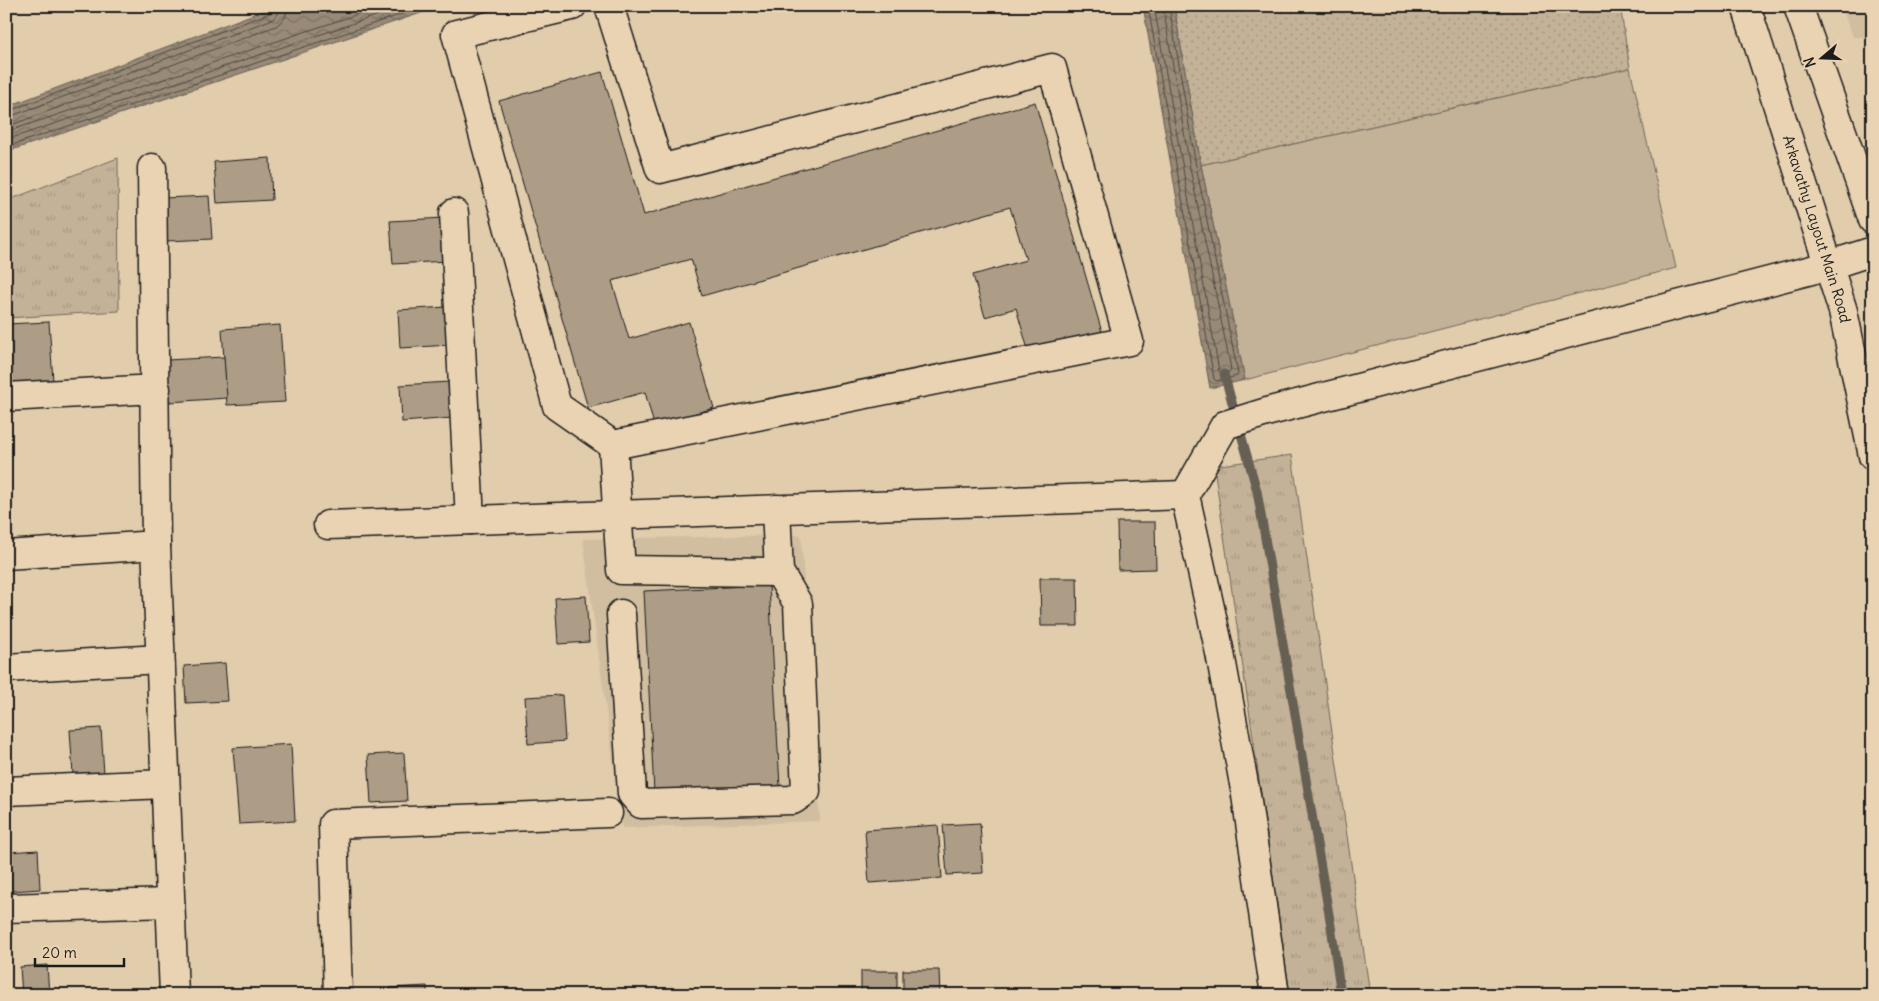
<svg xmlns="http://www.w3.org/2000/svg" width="1879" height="1001" font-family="Delius,sans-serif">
<defs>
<pattern id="grass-dots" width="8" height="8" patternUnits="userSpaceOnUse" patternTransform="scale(1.25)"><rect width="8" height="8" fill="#c3b297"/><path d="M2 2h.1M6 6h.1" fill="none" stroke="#a79882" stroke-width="1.8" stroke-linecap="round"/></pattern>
<pattern id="park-tufts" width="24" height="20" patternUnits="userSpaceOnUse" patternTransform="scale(1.25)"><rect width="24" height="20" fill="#c3b297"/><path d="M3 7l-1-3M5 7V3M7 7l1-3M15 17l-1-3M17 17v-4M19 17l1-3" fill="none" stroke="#a79882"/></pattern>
<pattern id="water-waves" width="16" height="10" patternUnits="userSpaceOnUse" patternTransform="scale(1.25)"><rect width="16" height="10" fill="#988a77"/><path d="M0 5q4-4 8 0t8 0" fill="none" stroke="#7b7061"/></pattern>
</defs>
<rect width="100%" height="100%" fill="#e1ccac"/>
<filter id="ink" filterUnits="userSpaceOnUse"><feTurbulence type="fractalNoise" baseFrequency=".02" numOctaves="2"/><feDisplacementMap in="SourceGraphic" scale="10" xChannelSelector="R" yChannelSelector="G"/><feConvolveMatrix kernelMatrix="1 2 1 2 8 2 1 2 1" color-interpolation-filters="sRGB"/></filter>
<g filter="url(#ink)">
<g fill="#d1bea1">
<polygon points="1841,6 1873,6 1873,37 1853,37"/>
<polygon points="801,535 820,821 622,828 583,539"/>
</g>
<polygon fill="url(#grass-dots)" stroke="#70675a" points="1174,6 1620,6 1630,68 1201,165"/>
<g fill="url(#park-tufts)" stroke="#70675a">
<polygon points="118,158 119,311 6,318 6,201"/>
<polygon points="1292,455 1370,995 1290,995 1214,466"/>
</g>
<polygon fill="#c3b297" stroke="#70675a" points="1630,68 1676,268 1245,380 1201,165"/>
<g fill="url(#water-waves)" stroke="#665e53">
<polygon points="275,6 442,6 6,152 6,107"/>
<polygon points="1143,6 1174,6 1201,165 1245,380 1210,388"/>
</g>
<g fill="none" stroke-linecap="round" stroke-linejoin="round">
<g stroke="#4e4840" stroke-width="1">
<polyline points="1148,6 1214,379 1216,381 1237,376 1238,374 1196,166 1169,6"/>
<polyline points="1154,6 1219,371 1221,373 1229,372 1231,369 1190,168 1163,6"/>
<polyline points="6,112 270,13 274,10 274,6"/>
<polyline points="6,118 273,19 278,14 280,6"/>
<polyline points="6,125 14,124 276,26 285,18 288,6"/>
<polyline points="6,132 382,6"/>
<polyline points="6,140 405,6"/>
<polyline points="6,147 426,6"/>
</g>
<polyline stroke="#665e53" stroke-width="9" points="1224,374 1257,491 1331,926 1341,995"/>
</g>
<g fill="#ad9d86" stroke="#1c1c1c">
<polygon points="602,72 644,215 1035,102 1104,339 1031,360 1016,308 985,317 973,275 1026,260 1010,207 702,296 691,259 612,281 629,339 689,322 714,408 654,425 645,392 588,408 499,101"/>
<polygon points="270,158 272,200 217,203 214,162"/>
<polygon points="209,196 212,239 166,241 163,198"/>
<polygon points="444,218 447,261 393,264 390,221"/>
<polygon points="447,307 450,345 400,348 398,310"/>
<polygon points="49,322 53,381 8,384 6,324"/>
<polygon points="280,325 285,402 227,405 222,329"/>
<polygon points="224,357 227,398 170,402 167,360"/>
<polygon points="449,382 452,418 402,422 400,385"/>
<polygon points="1117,522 1155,522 1156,569 1118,570"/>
<polygon points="1040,578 1077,578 1078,626 1041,626"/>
<polygon points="769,585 780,787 654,793 644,591"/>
<polygon points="586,596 589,642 558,644 555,598"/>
<polygon points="225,663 228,701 186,703 184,666"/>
<polygon points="562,695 565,741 528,744 525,697"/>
<polygon points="101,728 104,774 73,775 70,730"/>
<polygon points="291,744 295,821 239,824 233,748"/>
<polygon points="404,753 407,801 371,803 368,755"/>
<polygon points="980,823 983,873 947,875 943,825"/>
<polygon points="938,825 942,878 869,883 865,830"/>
<polygon points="38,850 40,889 12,891 9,852"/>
<polygon points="47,965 49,995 22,995 20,967"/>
<polygon points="903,970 939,970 940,995 903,995"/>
<rect x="861" y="971" width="36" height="24"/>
<polygon points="427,986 427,995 391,995 390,988"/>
</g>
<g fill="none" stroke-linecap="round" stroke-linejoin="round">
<defs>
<g id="minor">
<polyline points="572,6 456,34 557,406 613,445 1129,341 1052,68 660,169 609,6"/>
<polyline points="152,168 156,545 174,995"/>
<polyline points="454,213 470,520"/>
<polyline points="6,397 156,389"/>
<polyline points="613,445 621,570 779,572"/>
<polyline points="328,525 1185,495"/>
<polyline points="6,555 156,545"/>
<polyline points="621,614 632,794 641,804 793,800 806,791 798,604 779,572 776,509"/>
<polyline points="6,668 160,659"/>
<polyline points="6,791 165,784"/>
<polyline points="6,908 170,903"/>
<polyline points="338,995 333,824 608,813"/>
<polyline points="1275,995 1246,795 1220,653 1185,495 1225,425 1270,411 1827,266 1873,251"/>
</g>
<g id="major">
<path id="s1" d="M1746,6l97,305 30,145"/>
<polyline points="1798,6 1873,220"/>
</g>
</defs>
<use href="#minor" stroke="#1c1c1c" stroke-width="31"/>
<use href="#major" stroke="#1c1c1c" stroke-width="31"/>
<use href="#minor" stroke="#e9d3b2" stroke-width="28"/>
<use href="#major" stroke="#e9d3b2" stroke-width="28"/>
</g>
</g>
<g text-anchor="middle" stroke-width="4.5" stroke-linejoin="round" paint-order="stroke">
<g font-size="15" fill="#1c1c1c" stroke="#e9d3b2">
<text dy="5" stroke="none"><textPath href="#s1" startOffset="234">Arkavathy Layout Main Road</textPath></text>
</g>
</g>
<rect width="1879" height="1001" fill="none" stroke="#e9d3b2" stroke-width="25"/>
<rect x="12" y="12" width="1854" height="976" fill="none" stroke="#1c1c1c" stroke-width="2" filter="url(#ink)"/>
<g transform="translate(1822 58) rotate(251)" stroke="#e9d3b2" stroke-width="4" paint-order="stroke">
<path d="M0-4L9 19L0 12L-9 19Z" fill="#1c1c1c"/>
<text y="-8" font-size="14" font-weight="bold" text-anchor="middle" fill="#1c1c1c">N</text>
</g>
<path d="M35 958v8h89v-8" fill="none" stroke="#1c1c1c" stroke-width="2.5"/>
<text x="42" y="958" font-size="15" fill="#1c1c1c" stroke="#e9d3b2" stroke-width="4" paint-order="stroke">20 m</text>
</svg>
